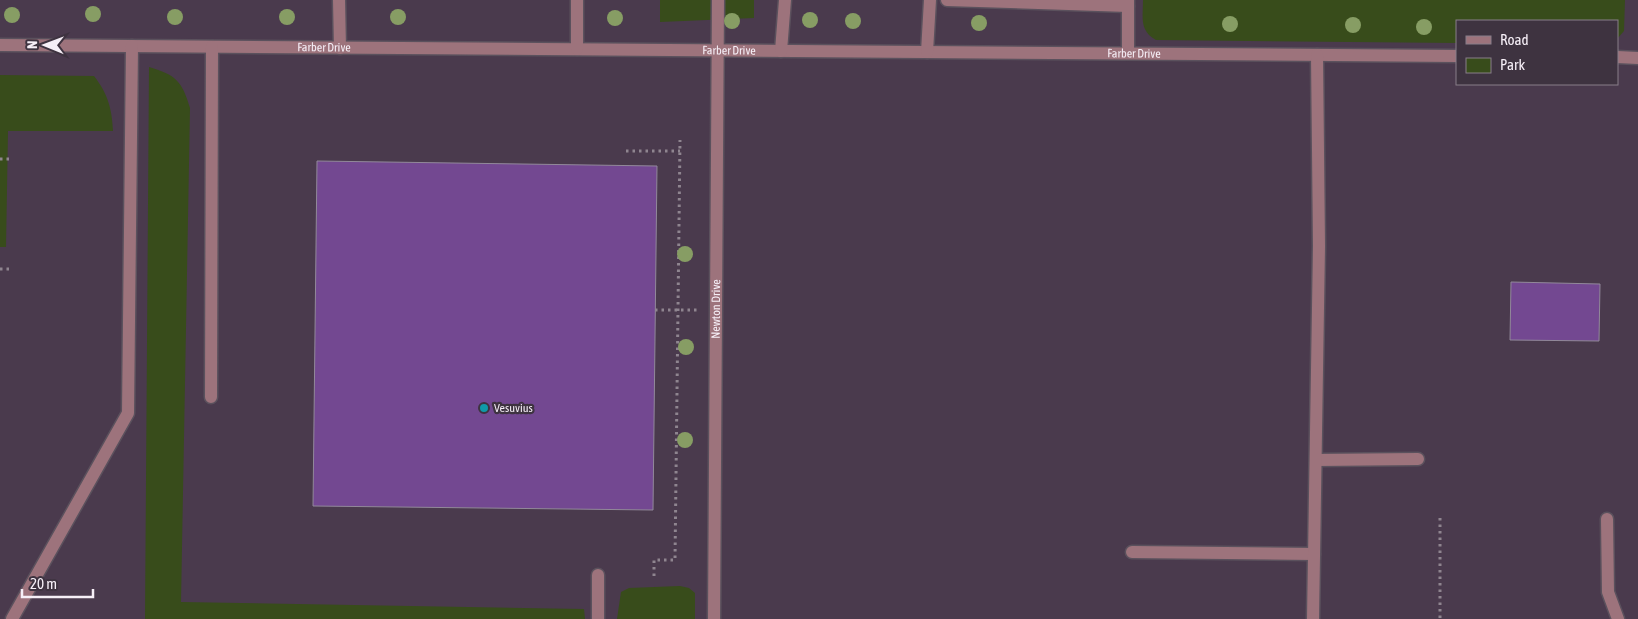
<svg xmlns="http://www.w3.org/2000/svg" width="1638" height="619" font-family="'Asap Condensed',sans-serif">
<rect width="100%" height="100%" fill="#3e3340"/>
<path fill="#4a3a4d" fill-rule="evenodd" d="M0,0h1638v619h-1638zM1457,21h160v63h-160z"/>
<g fill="#384c1b">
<polygon points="660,0 754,0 754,18 660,22"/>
<path d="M1143,0h482l-1,31 -7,8v-18h-160v22l-301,-3c-17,-9 -13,-23 -13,-40z"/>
<path d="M149,67c27,8 33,14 41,41l-9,494 403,7 1,10h-440z"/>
<path d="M0,75l94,1c14,18 18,33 19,55h-105l-2,116h-6z"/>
<polygon points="680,586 689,588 695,593 695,619 617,619 621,592 629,588"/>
</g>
<g fill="#734891" stroke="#92899a">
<polygon points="317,161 657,166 653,510 313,506"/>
<polygon points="1511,282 1600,284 1599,341 1510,340"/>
</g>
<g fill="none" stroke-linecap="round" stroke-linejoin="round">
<defs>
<g id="minor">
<polyline points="339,0 340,48"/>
<polyline points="947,0 1128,6"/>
<path id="s1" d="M0,45l1457,11"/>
<polyline points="577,49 577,0"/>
<polyline points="781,51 785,0"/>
<polyline points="927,52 930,0"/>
<polyline points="1128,53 1128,0"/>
<polyline points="1617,57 1638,58"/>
<polyline points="211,397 212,47"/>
<polyline points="1316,460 1418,459"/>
<polyline points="1607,519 1608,592 1618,619"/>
<polyline points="1132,552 1314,554"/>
<polyline points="12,619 128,413 132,46"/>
<polyline points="598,619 598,575"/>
<path id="s2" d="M714,619l4,-619"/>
<polyline points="1313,619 1319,246 1317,55"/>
</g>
</defs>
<use href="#minor" stroke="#5b515d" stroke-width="15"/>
<g stroke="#8f8590" stroke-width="3" stroke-dasharray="2.5 4" stroke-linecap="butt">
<polyline points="626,151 680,151"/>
<polyline points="0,159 12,159"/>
<polyline points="0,269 12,269"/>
<polyline points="655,310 699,310"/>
<polyline points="1440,518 1440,619"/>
<polyline points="654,576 654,560 675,560 680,140"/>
</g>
<use href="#minor" stroke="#9d737c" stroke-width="12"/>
</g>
<g fill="#879d64">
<circle cx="93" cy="14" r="8"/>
<circle cx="12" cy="15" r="8"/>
<circle cx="175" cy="17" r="8"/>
<circle cx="287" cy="17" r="8"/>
<circle cx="398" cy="17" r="8"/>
<circle cx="615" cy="18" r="8"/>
<circle cx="810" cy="20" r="8"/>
<circle cx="732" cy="21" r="8"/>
<circle cx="853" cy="21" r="8"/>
<circle cx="979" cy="23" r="8"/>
<circle cx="1230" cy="24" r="8"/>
<circle cx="1353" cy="25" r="8"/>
<circle cx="1424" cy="27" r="8"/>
<circle cx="685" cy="254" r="8"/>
<circle cx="686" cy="347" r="8"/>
<circle cx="685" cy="440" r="8"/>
</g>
<circle fill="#0f9aa8" stroke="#3e3340" stroke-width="2" cx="484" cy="408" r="5"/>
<g text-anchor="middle" stroke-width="4.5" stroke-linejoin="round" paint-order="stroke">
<g font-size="12" fill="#f6eff7" stroke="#3e3340">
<text dy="4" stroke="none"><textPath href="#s1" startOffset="324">Farber Drive</textPath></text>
<text dy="4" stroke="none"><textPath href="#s1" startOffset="729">Farber Drive</textPath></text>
<text dy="4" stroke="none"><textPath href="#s1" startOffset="1134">Farber Drive</textPath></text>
<text dy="4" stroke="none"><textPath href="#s2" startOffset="310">Newton Drive</textPath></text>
</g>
<g font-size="12" fill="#f6eff7" stroke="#3e3340" text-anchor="start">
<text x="494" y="412">Vesuvius</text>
</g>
</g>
<rect x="1456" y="20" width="162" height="65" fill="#3e3340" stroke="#887e89"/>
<rect x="1466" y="36" width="25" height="8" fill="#9d737c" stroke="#887e89"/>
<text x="1500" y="45" font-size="15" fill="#f6eff7">Road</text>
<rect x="1466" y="58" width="25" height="15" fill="#384c1b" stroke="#887e89"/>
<text x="1500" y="70" font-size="15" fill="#f6eff7">Park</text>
<g transform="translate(45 45) rotate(271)" stroke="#3e3340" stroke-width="4" paint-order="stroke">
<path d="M0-4L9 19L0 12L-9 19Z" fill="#f6eff7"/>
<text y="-8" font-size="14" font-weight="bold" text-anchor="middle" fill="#f6eff7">N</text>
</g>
<path d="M22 589v8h71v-8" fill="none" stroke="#f6eff7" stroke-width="2.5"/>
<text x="30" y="589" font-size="15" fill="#f6eff7" stroke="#3e3340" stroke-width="4" paint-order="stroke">20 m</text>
</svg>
